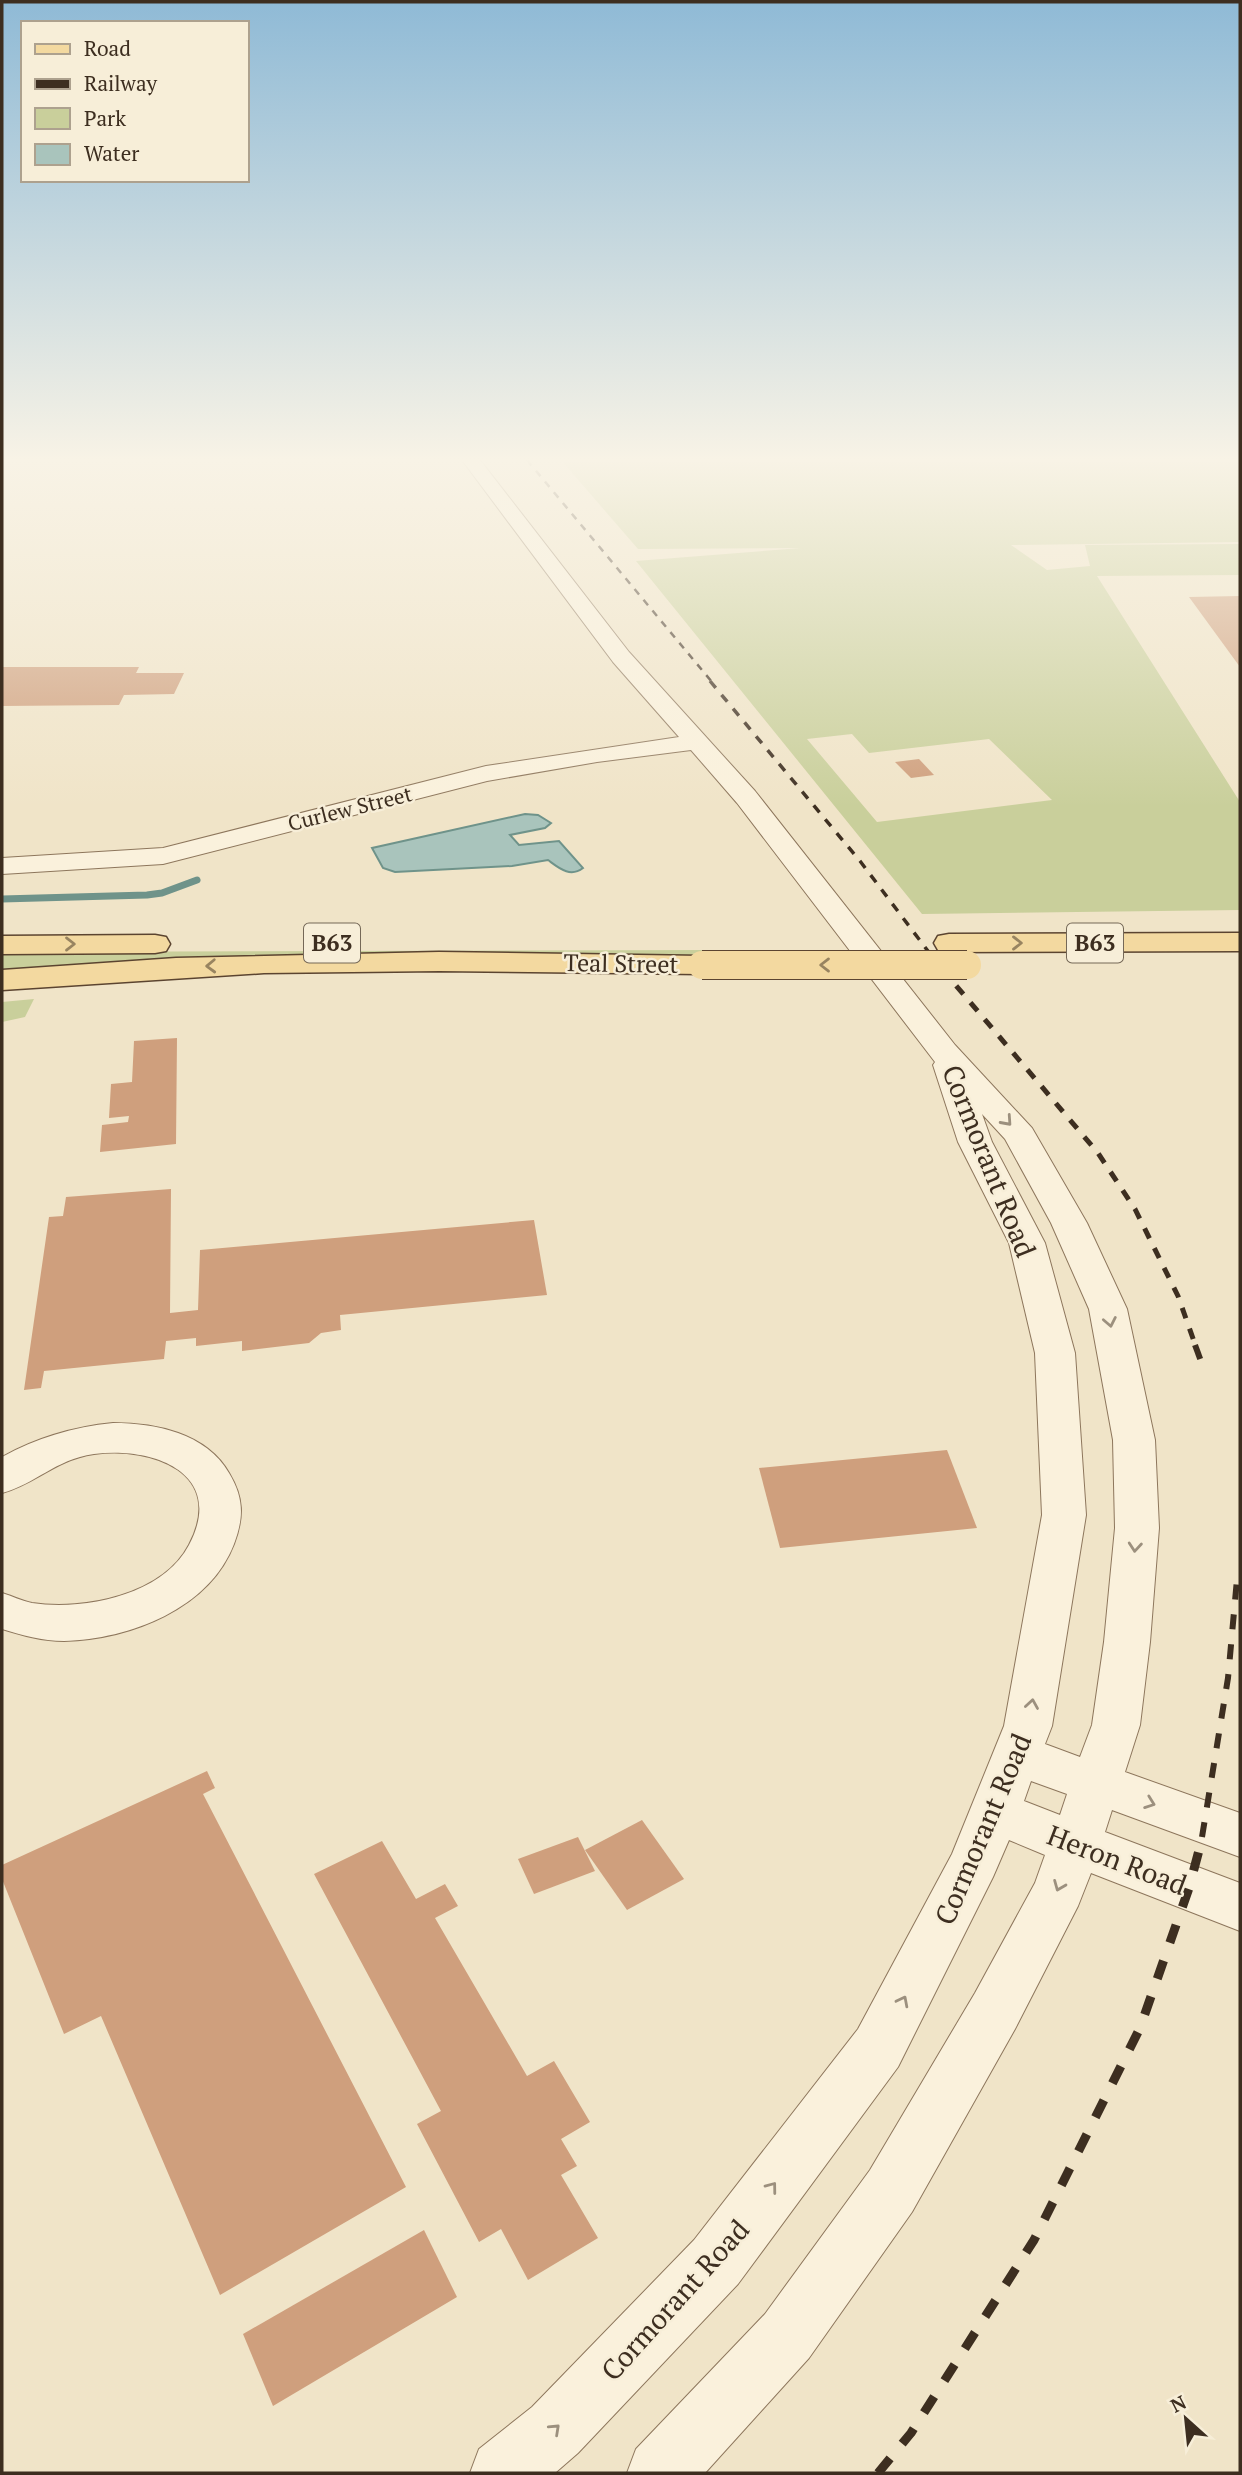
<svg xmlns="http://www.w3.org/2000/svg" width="1242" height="2475" font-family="'PT Serif',serif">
<rect width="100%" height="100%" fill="#f0e4c8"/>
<g fill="#c9cf9b" fill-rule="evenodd">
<path d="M561,460h679v82l-229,3 36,25 43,-4 -5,-21 155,-1v31l-143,1 143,226v108l-318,4 -286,-353 165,-13 -163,1zM852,734l17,19 120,-14 63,61 -175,22 -70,-83z"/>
<polygon points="710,950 711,955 240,956 2,973 2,952"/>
<polygon points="34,999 25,1017 2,1022 2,1002"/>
</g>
<path fill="#a9c4bc" stroke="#6f938a" stroke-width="2" d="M525,814l13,1 13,8 -6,5 -35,7 9,10 40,-4 24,27c-13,10 -24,0 -35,-8l-36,6 -117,6 -12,-4 -11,-20z"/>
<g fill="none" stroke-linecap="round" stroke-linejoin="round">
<polyline stroke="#6f938a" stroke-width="7" points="2,899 147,895 162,893 197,880"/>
</g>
<g fill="#cf9f7d">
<polygon points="1240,596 1240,667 1189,597"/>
<polygon points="2,667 139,667 136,673 184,673 174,694 124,695 119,705 2,706"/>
<polygon points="919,759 934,775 911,778 895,762"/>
<polygon points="177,1038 176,1144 100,1152 102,1125 128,1122 129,1116 109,1118 111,1084 132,1082 134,1041"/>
<polygon points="171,1189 170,1313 198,1310 200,1250 534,1220 547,1295 340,1315 341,1330 321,1333 309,1343 242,1351 242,1341 196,1346 196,1338 166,1341 164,1359 44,1371 41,1388 24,1390 49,1217 63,1216 66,1197"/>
<polygon points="947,1450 977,1528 780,1548 759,1468"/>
<polygon points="207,1771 215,1788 203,1794 406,2187 220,2295 101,2016 64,2034 2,1879 2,1865"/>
<polygon points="642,1820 684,1879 627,1910 585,1850"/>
<polygon points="578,1837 595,1871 534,1894 518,1859"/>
<polygon points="382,1841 416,1899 445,1884 458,1906 435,1918 527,2076 554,2061 590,2122 561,2139 577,2166 561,2175 598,2238 528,2280 501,2229 479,2242 417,2124 441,2111 314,1874"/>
<polygon points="424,2230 457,2297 273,2406 243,2334"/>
</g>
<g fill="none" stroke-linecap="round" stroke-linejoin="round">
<defs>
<g id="street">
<path d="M462,460h18l149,192 126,139 200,254 77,83 55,95 40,86 28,131 4,88 -9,114 -10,83 -15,47 115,41v44l-128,-47 -7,22 135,51v48l-149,-58 -13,33 -63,123 -103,183 -103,146 -104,115h-78l9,-24 129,-135 105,-144 105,-177 60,-110 10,-28 -36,-15 -16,37 -95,190 -160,217 -160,169 -23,20h-85l9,-24 53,-42 162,-167 164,-211 94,-175 52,-128 38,-211 -7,-162 -26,-110 -51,-101 -25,-77 2,-3 -198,-259 -46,-53 -94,12 -110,19 -324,83 -161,10v-16l161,-10 323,-82 193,-29 -66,-75zM982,1114l23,25 46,84 38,86 24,131 2,88 -11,114 -12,83 -12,32 -35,-13 7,-18 34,-211 -11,-162 -30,-110 -53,-101zM1031,1781l36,13 -7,21 -36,-14z"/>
<path d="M113,1423c42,0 93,10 116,50 15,25 15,44 5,71 -25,65 -104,95 -170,97 -22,0 -42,-6 -62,-12v-36c10,3 20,8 30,10 52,8 131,-8 157,-58 38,-72 -36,-99 -95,-91 -40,6 -58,30 -92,39v-36c34,-19 71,-30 111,-34z"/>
</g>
<g id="primary">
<polygon points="1240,933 1240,951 949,952 938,950 934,943 938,936 949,934"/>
<polygon points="155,935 166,937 170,944 166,951 155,953 2,954 2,936"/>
<polygon points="439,952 702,956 713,958 718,965 713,972 702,974 439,971 264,973 2,990 2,970 176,958"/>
</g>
</defs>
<use href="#street" stroke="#8d765c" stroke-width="2"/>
<use href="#primary" stroke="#5b4430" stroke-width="3"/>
<use href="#street" fill="#faf1dc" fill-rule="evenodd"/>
<use href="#primary" fill="#f3d9a0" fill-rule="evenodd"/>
<polyline stroke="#3d2e20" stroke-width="2.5" stroke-dasharray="7 7" stroke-linecap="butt" points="527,460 712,682"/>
<polyline stroke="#3d2e20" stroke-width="3.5" stroke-dasharray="9 9" stroke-linecap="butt" points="710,681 860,861 943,971"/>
<polyline stroke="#3d2e20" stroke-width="5" stroke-dasharray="11 11" stroke-linecap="butt" points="942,969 1098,1153 1135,1209 1178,1296 1196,1347"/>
<g stroke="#3d2e20" stroke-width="6" stroke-dasharray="15 15" stroke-linecap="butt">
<polyline points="1195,1345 1205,1372"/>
<polyline points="1202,1837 1228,1678 1237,1579"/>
</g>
<polyline stroke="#3d2e20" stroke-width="9" stroke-dasharray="19 19" stroke-linecap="butt" points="878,2473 911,2433 1034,2240 1140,2028 1189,1888 1203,1835"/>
<defs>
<polyline id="primary-bridge" points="702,965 967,965"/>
</defs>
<use href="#primary-bridge" stroke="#5b4430" stroke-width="30" stroke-linecap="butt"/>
<use href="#primary-bridge" stroke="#f3d9a0" stroke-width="28"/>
</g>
<defs><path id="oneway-chevron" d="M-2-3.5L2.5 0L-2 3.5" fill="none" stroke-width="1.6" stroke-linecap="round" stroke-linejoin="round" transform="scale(1.75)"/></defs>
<g stroke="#988460">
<use href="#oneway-chevron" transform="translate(1017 943)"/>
<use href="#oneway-chevron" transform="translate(70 944)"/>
<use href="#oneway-chevron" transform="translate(825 965) rotate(180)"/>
<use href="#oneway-chevron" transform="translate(211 966) rotate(178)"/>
</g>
<g stroke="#9c907e">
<use href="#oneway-chevron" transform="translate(1007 1121) rotate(48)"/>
<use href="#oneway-chevron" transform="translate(1110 1322) rotate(79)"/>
<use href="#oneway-chevron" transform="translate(1135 1547) rotate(95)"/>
<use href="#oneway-chevron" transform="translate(1032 1704) rotate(-81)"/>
<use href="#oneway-chevron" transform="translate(1150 1803) rotate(20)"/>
<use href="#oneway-chevron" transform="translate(1059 1886) rotate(112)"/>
<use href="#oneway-chevron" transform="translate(903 2001) rotate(-63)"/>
<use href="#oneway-chevron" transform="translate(772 2187) rotate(-53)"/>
<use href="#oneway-chevron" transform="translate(555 2429) rotate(-43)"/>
</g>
<linearGradient id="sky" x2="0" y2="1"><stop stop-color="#8fbad6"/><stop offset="0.57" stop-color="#f8f3e6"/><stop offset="1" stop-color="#f8f3e6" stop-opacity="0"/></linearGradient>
<rect width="1242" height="807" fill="url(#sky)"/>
<g text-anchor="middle" stroke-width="5" stroke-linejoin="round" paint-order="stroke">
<g font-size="21" fill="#3d2e20" stroke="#f7eed8">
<text transform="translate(350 809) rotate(-14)" y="7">Curlew Street</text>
</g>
<g fill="#f7eed8" stroke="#756857" stroke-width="2">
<rect x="304" y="923.5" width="56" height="39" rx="5"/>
<rect x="1067" y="923.5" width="56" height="39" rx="5"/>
</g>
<g font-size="23" font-weight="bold" fill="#3d2e20">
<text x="332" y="951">B63</text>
<text x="1095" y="951">B63</text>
</g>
<g font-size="24" fill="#3d2e20" stroke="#f7eed8">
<text transform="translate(621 964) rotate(1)" y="8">Teal Street</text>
</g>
<g font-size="28" fill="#3d2e20" stroke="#f7eed8">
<text transform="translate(989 1161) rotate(68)" y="10">Cormorant Road</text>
<text transform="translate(983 1829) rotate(-67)" y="10">Cormorant Road</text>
<text transform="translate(1117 1860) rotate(21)" y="10">Heron Road</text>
<text transform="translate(675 2300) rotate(-48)" y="10">Cormorant Road</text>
</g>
</g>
<rect width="1242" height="2475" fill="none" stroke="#3d2e20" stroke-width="7"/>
<rect x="21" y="21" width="228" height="161" fill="#f7eed8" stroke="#ada18e" stroke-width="2"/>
<rect x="35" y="44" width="35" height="10" fill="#f3d9a0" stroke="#ada18e" stroke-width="2"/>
<text x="84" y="56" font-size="21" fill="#3d2e20">Road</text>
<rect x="35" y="79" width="35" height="10" fill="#3d2e20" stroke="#ada18e" stroke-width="2"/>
<text x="84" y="91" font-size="21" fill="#3d2e20">Railway</text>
<rect x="35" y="108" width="35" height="21" fill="#c9cf9b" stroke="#ada18e" stroke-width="2"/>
<text x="84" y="126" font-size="21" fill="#3d2e20">Park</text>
<rect x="35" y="144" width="35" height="21" fill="#a9c4bc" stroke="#ada18e" stroke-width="2"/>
<text x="84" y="161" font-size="21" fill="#3d2e20">Water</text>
<g transform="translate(1186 2419) rotate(333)" stroke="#f7eed8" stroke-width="5" paint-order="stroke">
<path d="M0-5L12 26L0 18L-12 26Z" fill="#3d2e20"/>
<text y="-10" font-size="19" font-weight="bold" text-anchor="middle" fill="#3d2e20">N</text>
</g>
</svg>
